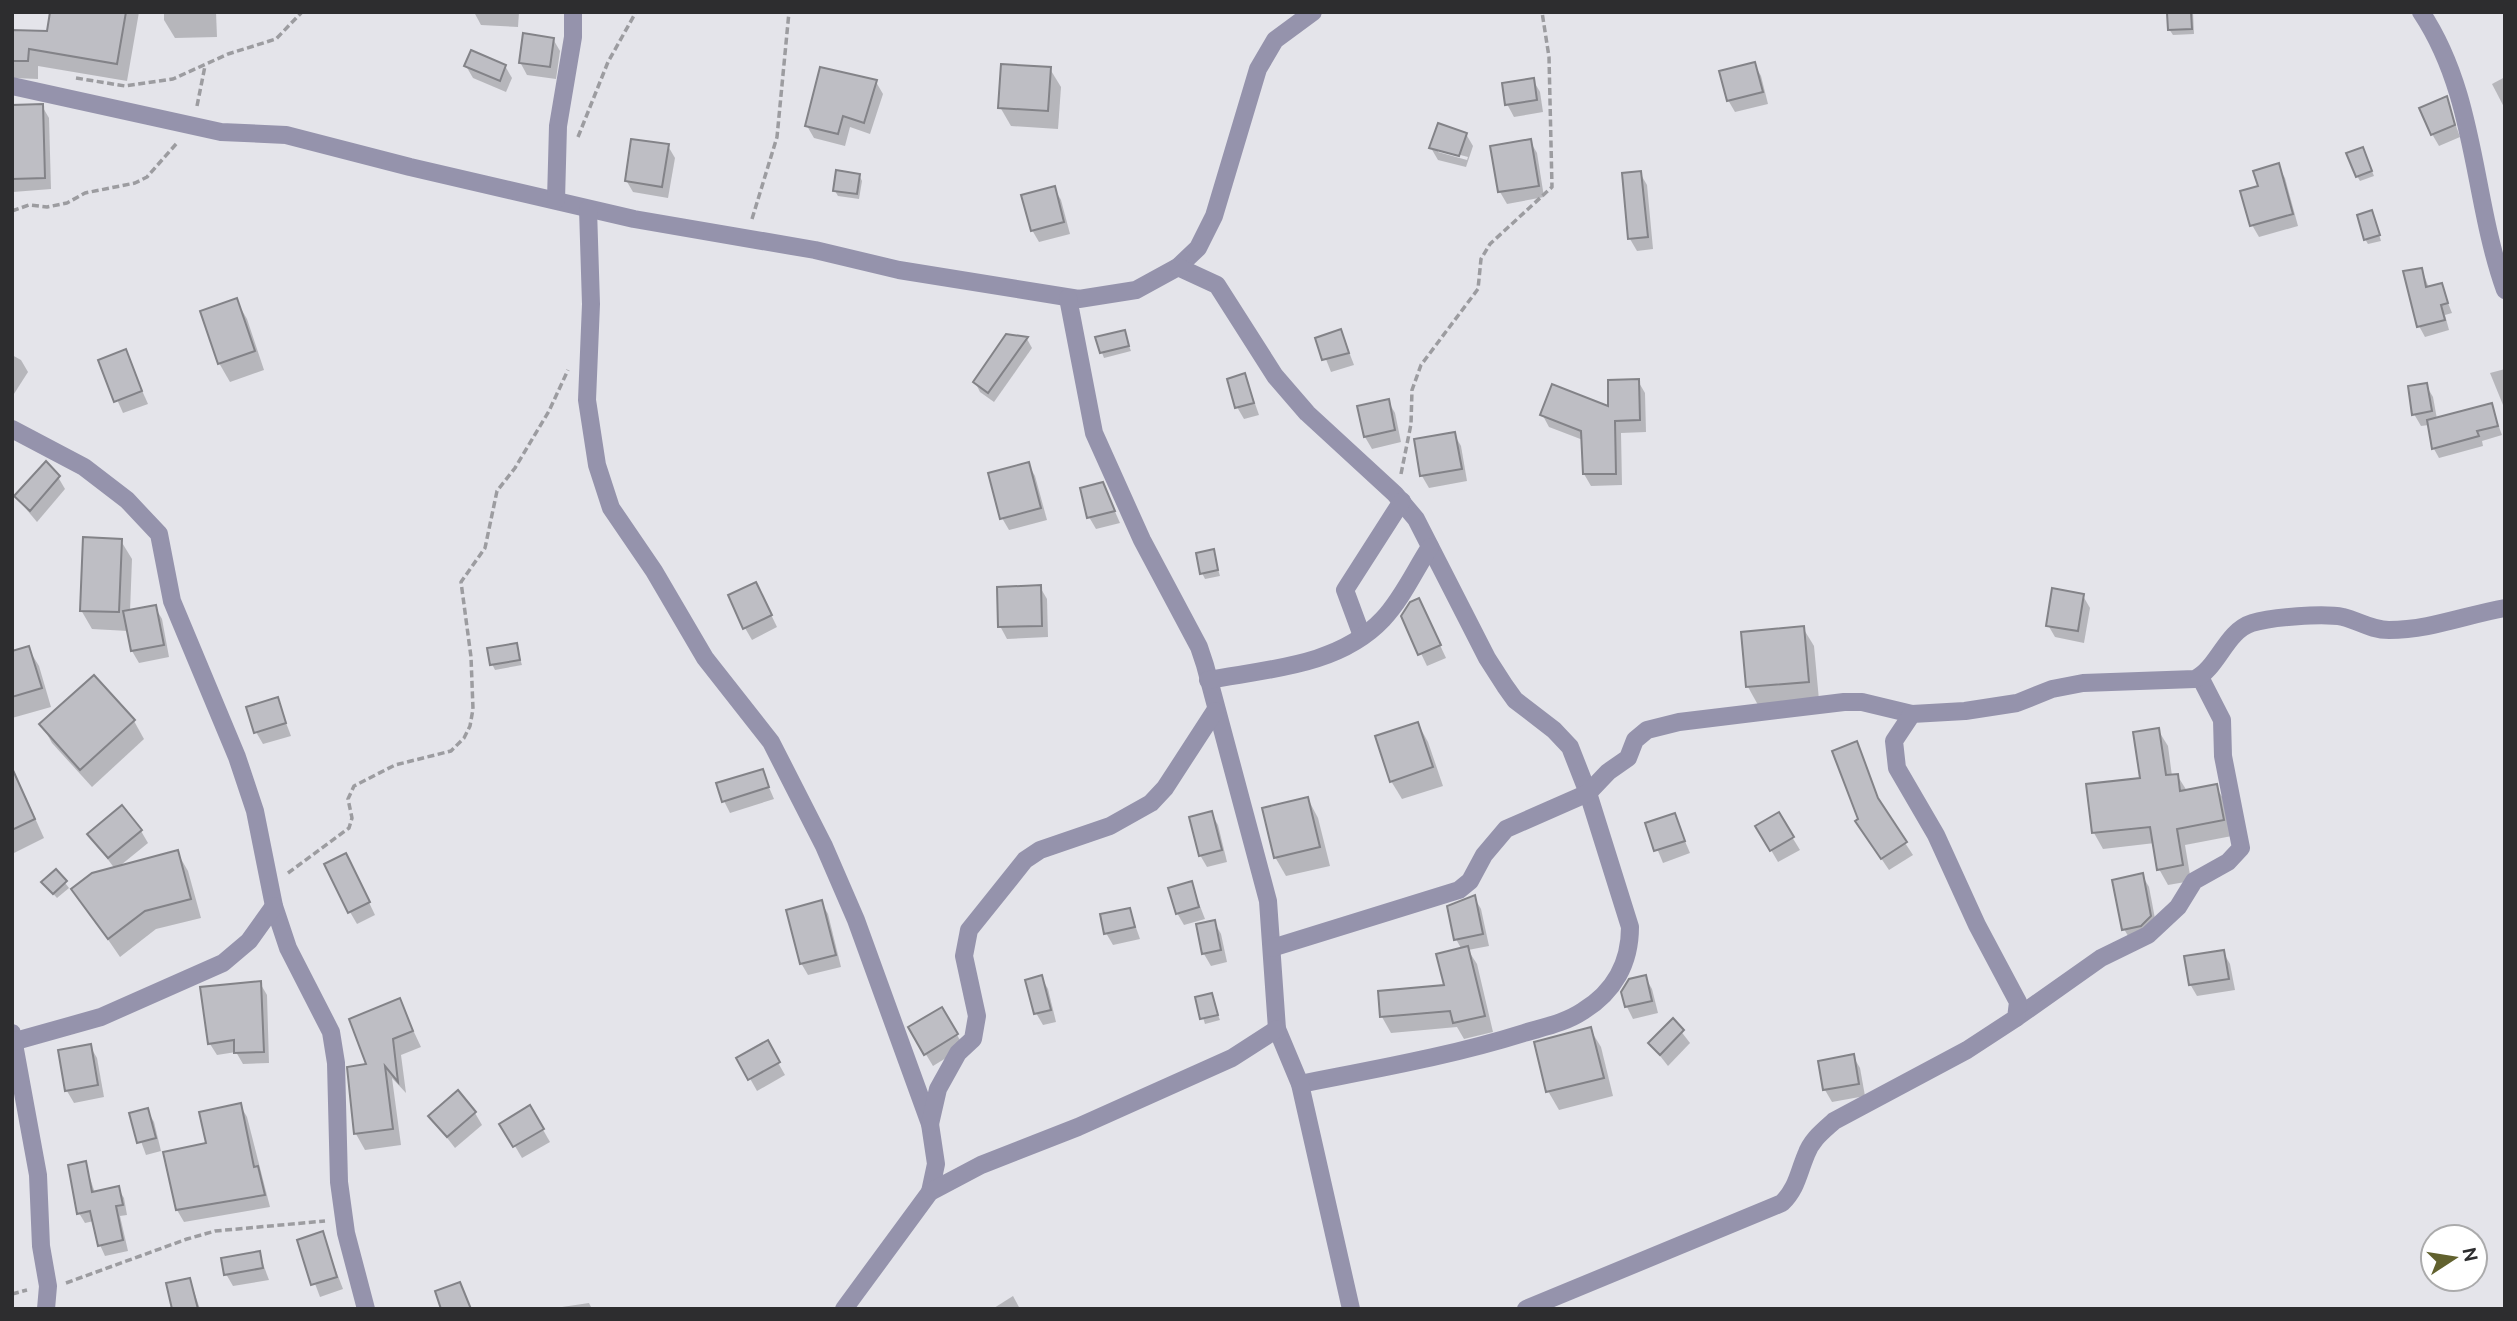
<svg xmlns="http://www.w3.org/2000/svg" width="2517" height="1321" font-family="Ubuntu,sans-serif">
<rect width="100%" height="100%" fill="#e4e4ea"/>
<g fill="#0003" fill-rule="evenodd">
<polygon points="52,12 139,12 127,81 38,66 38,79 14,78 12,32 49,33"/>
<polygon points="164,12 216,12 217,37 175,38 164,20"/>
<polygon points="474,12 519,12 518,27 481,25"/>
<polygon points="2178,12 2193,12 2194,34 2173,35 2169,29"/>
<polygon points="553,39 560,51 556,79 527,75 520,62"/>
<polygon points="1754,64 1761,76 1768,104 1735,112 1728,100"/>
<polygon points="466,66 505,66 512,78 506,92 473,78"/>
<polygon points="1050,69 1061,87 1058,129 1011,126 1000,107"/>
<polygon points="2505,77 2505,109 2492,84"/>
<polygon points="1533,80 1540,92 1543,112 1514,117 1507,104"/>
<polygon points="876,82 883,94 870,134 850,127 845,146 814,138 807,126"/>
<polygon points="2446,98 2460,137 2439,146 2432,134"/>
<polygon points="42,106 49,118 51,189 13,192 12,107"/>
<path d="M1466,134l7,12 -7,21 -28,-7 -7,-12zM1438,149l30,8 -1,3 -29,-8z"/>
<polygon points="1530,141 1537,153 1544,197 1507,204 1500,192"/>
<polygon points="668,146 675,158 668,198 633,192 626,180"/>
<polygon points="2365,154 2374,176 2360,181 2357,176"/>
<polygon points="2278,166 2285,178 2298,226 2259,237 2252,225 2260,188"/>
<polygon points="1640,173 1647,185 1653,249 1637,251 1630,239"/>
<polygon points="859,175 862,181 859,199 838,196 835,191"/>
<polygon points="1054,188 1061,200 1070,234 1039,242 1032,230"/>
<polygon points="2372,212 2381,241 2368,244 2365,239"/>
<polygon points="2422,270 2429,288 2441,285 2452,313 2445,315 2449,330 2425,337 2419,326"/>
<polygon points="236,300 247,319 264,370 230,382 219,363"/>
<polygon points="1341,331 1354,365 1331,372 1318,339"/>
<polygon points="1124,332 1131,351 1104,358 1097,339"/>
<polygon points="1007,336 1027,339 1032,348 994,402 980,392 975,382"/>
<polygon points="125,352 148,404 123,413 100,361"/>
<polygon points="12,355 21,360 28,372 12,397"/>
<polygon points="2505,369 2505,405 2503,405 2490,373"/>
<polygon points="1245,375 1259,415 1244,419 1237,407"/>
<polygon points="1638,381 1645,393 1646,432 1621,433 1622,485 1591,486 1584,474 1583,440 1549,427 1542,414 1610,409"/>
<polygon points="2426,385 2433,397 2437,419 2491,405 2502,435 2482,441 2483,446 2439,458 2434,449 2429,425 2421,426 2414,414"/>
<polygon points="1388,401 1395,413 1401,442 1372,449 1365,437"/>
<polygon points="1454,434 1461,446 1467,481 1429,488 1422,476"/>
<polygon points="1028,464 1035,476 1047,520 1009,530 1002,518"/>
<polygon points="58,477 65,489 37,522 16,497"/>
<polygon points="1103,484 1120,523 1096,529 1089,517"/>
<polygon points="121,541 132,559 130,612 155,607 162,619 169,657 139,663 132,651 128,631 92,629 81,610"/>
<polygon points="1213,551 1220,576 1205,579 1202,573"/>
<polygon points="1040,587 1047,599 1048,637 1007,639 1000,626"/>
<polygon points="762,596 777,627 752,640 745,628"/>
<polygon points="2083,596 2090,608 2084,643 2055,637 2048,625"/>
<polygon points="1419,600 1446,658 1427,666 1403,616"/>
<polygon points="1803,628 1814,646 1819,700 1758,705 1748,687 1743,634"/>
<polygon points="516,645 522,665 495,670 492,664"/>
<polygon points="12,647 14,652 28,648 39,666 51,707 12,718"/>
<polygon points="277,699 291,736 263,744 256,732"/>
<polygon points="134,721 144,739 92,787 52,743 42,725"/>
<polygon points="1418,724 1428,742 1443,786 1402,799 1391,781"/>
<polygon points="2158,730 2168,746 2172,776 2177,775 2187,791 2216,786 2225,802 2232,836 2185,845 2191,881 2168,885 2159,869 2155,843 2103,849 2094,833 2142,779"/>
<polygon points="1856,744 1882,808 1913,855 1889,870 1864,833 1860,820"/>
<polygon points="12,767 44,838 12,854"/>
<polygon points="762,771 774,799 730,813 724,801"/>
<polygon points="1308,799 1318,818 1330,866 1286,876 1275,857"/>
<polygon points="1211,813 1218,825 1227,862 1207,867 1200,855"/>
<polygon points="1778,814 1800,850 1778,862 1757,826"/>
<polygon points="1674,815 1690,853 1663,863 1647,824"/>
<polygon points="141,831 148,843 116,869 177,852 188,871 201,918 156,929 120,957 74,890 115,869 89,834"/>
<polygon points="352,867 375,915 357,924 350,912"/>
<polygon points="56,871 69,888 57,898 47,887"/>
<polygon points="2142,875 2149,887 2157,929 2131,941 2124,929"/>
<polygon points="1191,883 1205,919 1184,925 1177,913"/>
<polygon points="1474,897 1481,909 1489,946 1468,950 1477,964 1493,1032 1464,1039 1457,1027 1391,1033 1382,1017 1380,993 1446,986 1462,950 1456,939"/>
<polygon points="821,902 828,914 841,967 808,975 801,963"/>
<polygon points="1130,910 1140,939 1113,945 1106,933"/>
<polygon points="1214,922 1221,934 1227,962 1211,966 1204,954 1198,926"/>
<polygon points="2223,952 2230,964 2235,990 2197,996 2190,984"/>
<polygon points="1041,977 1048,989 1056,1022 1043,1025 1036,1013"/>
<polygon points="1645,977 1652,989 1658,1013 1633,1019 1627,1007"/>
<polygon points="260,983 267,995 269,1063 243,1064 236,1052 217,1055 210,1044"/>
<polygon points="1211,995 1220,1020 1205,1024 1197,999"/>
<polygon points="399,1000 421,1047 401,1055 406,1093 392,1078 401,1145 365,1150 356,1134 349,1068 369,1065"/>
<polygon points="942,1009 964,1047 933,1066 910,1028"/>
<polygon points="1673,1021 1690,1043 1668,1066 1650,1043"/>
<polygon points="1590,1029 1601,1047 1613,1096 1559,1110 1548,1091"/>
<polygon points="767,1043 785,1075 757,1091 739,1059"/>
<polygon points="90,1046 97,1058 104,1097 74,1103 67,1091"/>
<polygon points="1853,1056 1860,1068 1865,1096 1832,1102 1825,1090"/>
<polygon points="240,1105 247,1117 270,1207 184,1222 177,1210 208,1144"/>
<polygon points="530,1107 550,1142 522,1158 502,1124"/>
<polygon points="147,1110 154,1122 161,1151 146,1155 131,1114"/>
<polygon points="475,1113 482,1125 455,1148 430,1116"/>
<polygon points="85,1163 95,1193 118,1188 124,1198 127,1215 120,1216 128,1251 105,1256 100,1245 94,1221 85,1223 79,1213"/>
<polygon points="322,1234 343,1289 320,1297 299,1241"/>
<polygon points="259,1253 269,1280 233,1286 226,1274"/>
<polygon points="190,1280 200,1309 173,1309"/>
<polygon points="1013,1296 1020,1309 995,1309 994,1308"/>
<polygon points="589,1303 592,1309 562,1309 562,1307"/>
</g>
<g fill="#bebec4" stroke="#838388" stroke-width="2">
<polygon points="50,12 126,12 117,64 29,49 28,61 12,61 12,30 47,31"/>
<polygon points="2191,12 2192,29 2168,30 2167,13"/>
<polygon points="523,33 554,38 550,67 519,63"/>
<polygon points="471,50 506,65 500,81 464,66"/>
<polygon points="1755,62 1763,92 1727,101 1719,71"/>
<polygon points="1001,64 1051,67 1048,111 998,108"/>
<polygon points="820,67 877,80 864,123 843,116 838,134 805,126"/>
<polygon points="1534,78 1537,100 1505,105 1502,83"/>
<polygon points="2447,96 2455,125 2431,135 2419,108"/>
<polygon points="43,104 45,178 12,179 12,105"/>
<polygon points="1438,123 1467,133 1459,156 1429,148"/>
<polygon points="631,139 669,144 662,187 625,181"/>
<polygon points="1531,139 1539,186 1498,192 1490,146"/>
<polygon points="2363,147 2372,171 2356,177 2346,153"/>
<polygon points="2279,163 2293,214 2250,226 2240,191 2258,186 2253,171"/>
<polygon points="836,170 860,174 857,194 833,191"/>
<polygon points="1641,171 1648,237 1628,239 1622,173"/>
<polygon points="1055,186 1064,222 1031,231 1021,195"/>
<polygon points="2372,210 2380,235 2364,240 2357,215"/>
<polygon points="2422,268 2426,287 2442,283 2448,303 2441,305 2445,320 2417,327 2403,271"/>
<polygon points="237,298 255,351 218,364 200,311"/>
<polygon points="1341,329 1349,353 1322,360 1315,338"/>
<polygon points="1125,330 1129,346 1100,353 1095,337"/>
<polygon points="1006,334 1028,337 988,393 973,382"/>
<polygon points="126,349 142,391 114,402 98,360"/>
<polygon points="1245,373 1254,403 1235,408 1227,379"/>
<polygon points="1639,379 1640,420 1615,421 1616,474 1583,474 1581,431 1540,415 1552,384 1608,406 1608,380"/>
<polygon points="2427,383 2432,411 2412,415 2408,386"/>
<polygon points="1389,399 1395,430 1364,437 1357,406"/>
<polygon points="2492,403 2498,426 2477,431 2479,436 2432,449 2427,420"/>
<polygon points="1455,432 1462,469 1420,476 1414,439"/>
<polygon points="46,461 60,476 30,511 14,496"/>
<polygon points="1029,462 1041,508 1000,519 988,473"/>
<polygon points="1103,482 1115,511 1087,518 1080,488"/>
<polygon points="83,537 122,539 119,612 80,611"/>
<polygon points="1214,549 1218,570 1200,574 1196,553"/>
<polygon points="756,582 772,615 743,629 728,595"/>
<polygon points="1041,585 1042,626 998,627 997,587"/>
<polygon points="2052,588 2084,594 2078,631 2046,626"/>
<polygon points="1419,598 1441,645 1418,655 1401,616 1410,602"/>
<polygon points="156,605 164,645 131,651 123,611"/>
<polygon points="1804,626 1809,682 1746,687 1741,632"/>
<polygon points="517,643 520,660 490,665 487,648"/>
<polygon points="29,646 42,688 12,697 12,651"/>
<polygon points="94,675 135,720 80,770 39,724"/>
<polygon points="278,697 286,723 254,733 246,707"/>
<polygon points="1418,722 1433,767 1390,782 1375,736"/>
<polygon points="2159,728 2166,775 2178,774 2180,791 2217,784 2224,820 2177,829 2183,865 2157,870 2150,827 2092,833 2086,784 2140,778 2133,732"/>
<polygon points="1857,741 1878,798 1907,842 1881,859 1855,821 1858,819 1832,751"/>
<polygon points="12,768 35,819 12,830"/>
<polygon points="763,769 769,787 722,802 716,783"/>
<polygon points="1308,797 1320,847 1274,858 1262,808"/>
<polygon points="122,805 142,830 108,858 87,834"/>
<polygon points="1212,811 1222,850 1199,856 1189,817"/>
<polygon points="1779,812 1794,837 1770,851 1755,826"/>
<polygon points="1675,813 1685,841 1654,851 1645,823"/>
<polygon points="178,850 191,899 145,911 108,939 71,889 92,873"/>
<polygon points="346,853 370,902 348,913 324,864"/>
<polygon points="56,869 67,881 53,894 41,882"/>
<polygon points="2143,873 2151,916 2141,926 2122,930 2112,880"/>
<polygon points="1192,881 1199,907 1176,914 1168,888"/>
<polygon points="1475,895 1483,934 1454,940 1447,906"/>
<polygon points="822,900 836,955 800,964 786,910"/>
<polygon points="1130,908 1135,927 1104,934 1100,914"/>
<polygon points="1215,920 1221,950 1202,954 1196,924"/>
<polygon points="1468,946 1485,1016 1453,1023 1450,1011 1380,1017 1378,991 1444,985 1436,954"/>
<polygon points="2224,950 2229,979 2189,985 2184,956"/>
<polygon points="1042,975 1051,1010 1034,1014 1025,980"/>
<polygon points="1646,975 1652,1001 1625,1007 1621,992 1629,979"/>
<polygon points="261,981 264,1052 234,1053 234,1040 208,1044 200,987"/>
<polygon points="1212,993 1218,1015 1200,1019 1195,997"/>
<polygon points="400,998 413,1031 393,1039 398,1082 385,1066 393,1129 354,1134 347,1067 366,1064 349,1019"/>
<polygon points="942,1007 958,1034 924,1055 908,1027"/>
<polygon points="1673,1018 1684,1030 1660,1055 1648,1043"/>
<polygon points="1591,1027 1604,1078 1546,1092 1534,1042"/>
<polygon points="768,1040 780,1062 748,1080 736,1058"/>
<polygon points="91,1044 98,1085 65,1091 58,1050"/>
<polygon points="1854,1054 1859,1084 1823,1090 1818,1061"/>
<polygon points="458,1090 476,1112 447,1137 428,1116"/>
<polygon points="241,1103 254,1167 258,1166 265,1195 176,1210 163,1152 206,1143 199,1112"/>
<polygon points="530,1105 544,1129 513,1147 499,1124"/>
<polygon points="148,1108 156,1138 137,1143 129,1113"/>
<polygon points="86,1161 92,1192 119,1186 123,1205 116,1206 123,1240 98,1246 90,1211 77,1214 68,1165"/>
<polygon points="323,1231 337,1277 311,1285 297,1240"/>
<polygon points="260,1251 263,1268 224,1275 221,1258"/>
<polygon points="190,1278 198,1309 172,1309 166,1283"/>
<polygon points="460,1282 471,1309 441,1309 435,1291"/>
</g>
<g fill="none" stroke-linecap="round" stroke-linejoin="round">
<g stroke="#9c9ca0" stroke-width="3.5" stroke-dasharray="7 3.5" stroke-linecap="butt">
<polyline points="76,78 125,86 173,79 228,54 276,39 302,12"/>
<polyline points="197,106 205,66"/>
<polyline points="578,137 608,62 636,12"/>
<polyline points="12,211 29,205 47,207 67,203 85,193 135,183 147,177 177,143"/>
<polyline points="752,219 777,137 789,12"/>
<polyline points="1401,474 1411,424 1412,390 1421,365 1478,289 1481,259 1490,244 1552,187 1549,57 1542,12"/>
<polyline points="288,873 349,828 352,818 348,799 354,786 395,765 451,751 464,738 470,726 473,709 471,657 461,582 485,548 497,491 515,468 549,411 568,370"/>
<polyline points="66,1283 187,1239 215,1231 325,1221"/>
<polyline points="12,1294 27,1290"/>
</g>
<g stroke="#9593ac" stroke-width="18">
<path d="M2421,12c56,84 51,186 84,278"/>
<polyline points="12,86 221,132 286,135 410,167 634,219 815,250 899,270 1079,299 1136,290 1178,267 1198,248 1214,216 1258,69 1275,40 1313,12"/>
<polyline points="556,200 558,126 573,37 573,12"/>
<polyline points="588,209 591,304 587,400 597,465 611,508 654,571 705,658 771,742 824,846 856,920 930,1124 936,1164 930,1192"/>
<path d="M1178,267l39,18 58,91 32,37 88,81 21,25 71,139 18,28 10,14 39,30 16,17 18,46 42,134c0,36 -16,65 -47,84 -18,12 -39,16 -59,22 -73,23 -149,36 -224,51"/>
<polyline points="1068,298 1094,433 1142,540 1199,647 1205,665 1268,901 1277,1029 1300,1084 1351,1309"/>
<polyline points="12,429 84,467 127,500 159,534 172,601 237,757 255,811 274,906 288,948 331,1032 336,1063 339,1182 346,1233 366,1309"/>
<polyline points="1362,636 1345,590 1402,501"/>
<path d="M1208,680c59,-11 131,-14 175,-61 19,-20 32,-49 47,-72"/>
<polyline points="1272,948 1459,890 1470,881 1484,855 1506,829 1588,793 1608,772 1628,758 1635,740 1647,730 1679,722 1844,702 1862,702 1912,714"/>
<polyline points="2016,1018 2101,958 2148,935 2178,907 2194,881 2228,862 2241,848 2223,756 2222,720 2200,677"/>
<polyline points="12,1033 38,1175 41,1246 48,1286 46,1309"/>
<polyline points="12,1042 101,1017 223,963 249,941 274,906"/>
<polyline points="930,1124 938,1089 958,1053 973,1039 977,1016 964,956 969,930 1025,860 1040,850 1110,826 1151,803 1165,788 1215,711"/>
<polyline points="844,1309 930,1192 981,1165 1078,1127 1232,1058 1277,1029"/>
<path d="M1526,1309l256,-106c15,-15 16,-29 24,-48 5,-15 17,-24 28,-34l133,-71 49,-32 2,-16 -41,-77 -41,-90 -39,-67 -3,-27 18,-27 53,-3 52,-8 35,-14 31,-6 112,-4c23,-11 31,-48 57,-56 19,-6 72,-10 91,-6 16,4 28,13 46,13 40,0 77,-15 116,-22"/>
</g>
</g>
<rect width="2517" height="1321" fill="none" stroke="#2d2d2f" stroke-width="28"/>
<g transform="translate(2454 1258) rotate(78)"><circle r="33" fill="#ffffff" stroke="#ababac" stroke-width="2"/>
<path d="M0-5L12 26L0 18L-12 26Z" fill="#61612e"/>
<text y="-10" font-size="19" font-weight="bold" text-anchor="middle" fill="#2d2d2f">N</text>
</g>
</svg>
